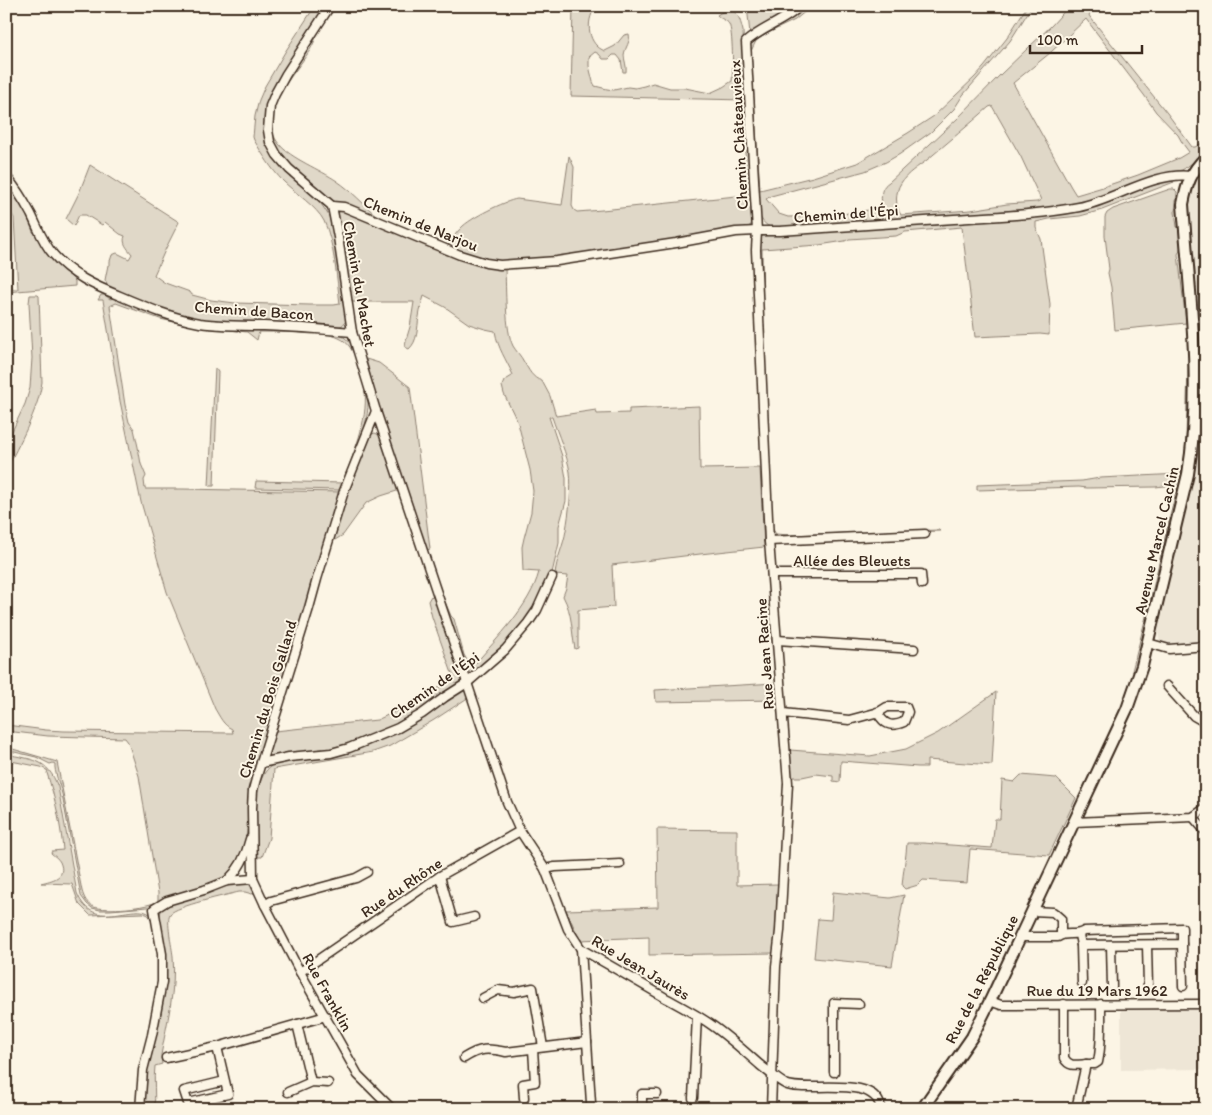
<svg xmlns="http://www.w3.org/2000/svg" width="1212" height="1115" font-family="Itim,sans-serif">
<rect width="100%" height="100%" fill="#fcf5e5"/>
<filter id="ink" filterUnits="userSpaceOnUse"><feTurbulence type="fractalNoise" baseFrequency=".02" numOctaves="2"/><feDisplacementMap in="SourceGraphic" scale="10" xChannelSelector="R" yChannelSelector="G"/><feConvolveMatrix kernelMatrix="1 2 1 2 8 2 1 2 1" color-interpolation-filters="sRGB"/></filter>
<g filter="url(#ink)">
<g fill="#eee6d6">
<polygon points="1206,162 1206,651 1164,653 1155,625 1197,432 1200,362 1189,196 1204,164"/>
<polygon points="1121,1009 1198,1009 1200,1035 1205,1036 1206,1069 1121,1070"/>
</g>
<g fill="#e0d8c8" stroke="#8e8173" fill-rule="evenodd">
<path d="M315,6h12l-46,71 -16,55 36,53 17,14 11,17 5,20 13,83c-5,9 -8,8 -18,8l-62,-4 -61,-2 -32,-8 -29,-10 -19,-9 -17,-7 -4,-7 3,-15h2v-4l2,-6 5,-2 12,6 3,-5c-5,-6 -10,-11 -7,-18l-5,-2 -15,-12 -3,3 -16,-10h-7l-5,11 -8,-7 13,-26 11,-28 89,57 -13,26 -12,27 11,8 25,9 2,3 19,5 24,3 75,2h24l6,-1c-3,-24 -6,-62 -16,-83 -7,-14 -29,-28 -41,-40 -12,-12 -20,-26 -29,-41l-1,-3 2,-21 4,-16 6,-14 20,-34z"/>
<path d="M332,6h2c-4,7 -9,13 -13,20 -4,7 -6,16 -11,24 -16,26 -56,63 -31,94 11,14 42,26 58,37 15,10 27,24 41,36l-1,1 -27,-12 -18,-4 -46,-38 -14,-23 -3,-15 7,-32z"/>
<path d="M573,6h21l1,2c-10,14 -7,37 10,43l10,-5 9,-11 5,-1c2,8 -4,13 -5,21 0,5 3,11 2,17h-3l-2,-12 -4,-5h-4l-4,4h-6l-4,-5 -4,-2 -6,5v9l4,16 2,4 12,3 7,1 14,-3 7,1 9,-2 9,-3 17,5h15l25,5 13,-6 9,-6c1,-10 1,-49 -3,-57 -2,-4 -9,-5 -12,-9 18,-12 22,0 26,16l8,185 1,6 -1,3 -6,4 -184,29 -64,3 -23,-4 -27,-10c4,-7 9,-14 14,-19 9,-10 44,-27 56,-29l45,6 7,-49 5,11 -2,39 2,4 3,2 25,-2 144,-15 -2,-95 -173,-4z"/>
<polygon points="747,6 794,6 784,15 750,34"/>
<path d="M807,6h8l-8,4 -12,10 -29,14 -10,7 -5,10 9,139 53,-13 44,-14 51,-30 26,-17 41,-39 9,-10 23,-29 20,-32h5l-22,35 -47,54 -9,14 -23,23 -31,22 -14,8 -21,9 -94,25 -5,3 13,15 9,3 41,-1 46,-7c4,1 7,4 8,8l-3,3 -12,2 -95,6c-9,-3 -11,-7 -15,-16l-9,-165 4,-9z"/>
<path d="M1069,6h28l-8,9 1,2 77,96 25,34h3l11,-6v9l-15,14 -9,6 -18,4 -81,29 -19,3 -142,12 -35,1 -2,-1c-2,-12 -9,-28 4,-36l68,-63 44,-45 51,-49zM1086,19l58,76 12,17 22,23 5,9 6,8 -10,6 -41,17 -35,12 -27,8 -5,-8 -58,-104 37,-30zM992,106l29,51 20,43 -4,2 -30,2 -36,6 -70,5c-6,-9 -6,-23 0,-32 6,-10 17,-16 26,-23 21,-18 42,-35 62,-53z"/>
<polygon points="6,179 30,216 28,218 33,232 36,234 49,255 75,281 75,286 6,292 6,289 18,289 14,218 12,214 6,211"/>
<polygon points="1167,181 1174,182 1102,210 1080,216 1049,219 1036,222 1036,228 1041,239 1043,254 1050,304 1049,335 1040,334 975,337 962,227 905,232 896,236 849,239 845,241 819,245 762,249 763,323 772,528 776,534 788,535 939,530 940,531 773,537 771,531 759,239 761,236 887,227 1099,205 1144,188"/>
<path d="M1170,189h4l3,3 -2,20 2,15h2c1,9 4,20 -1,27l8,69 -71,7 -4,-43 -3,-14 1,-4 -4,-33v-19l2,-4 6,-4z"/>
<path d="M341,210l6,1 98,42 30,10 30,6c1,19 0,61 8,77 3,5 8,10 11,16 5,8 8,16 18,19l8,15 6,20 40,-6 1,4 32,-1v-4l70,-3 1,63 60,-1 4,79 -64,7 -88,11 2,42 -36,3v38l-3,1c-4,-20 -2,-34 -12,-53l3,-8 2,-12 -13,-1c1,-16 9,-30 11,-45 3,-16 6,-42 4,-58 -3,-18 -12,-37 -18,-55h-3l13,39 4,22v23l-7,25v17l-7,30 -5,13 -14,27 -30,36 -35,28 -87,-260 -15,-58 13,4 31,24 20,162 -3,1 14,42 10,24 3,3 10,36 6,10 5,-1c22,-26 55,-58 64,-92l-16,-1 -1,-24 2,-9 7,-26 2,-21 -3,-21 -12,-47 -14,-29 -2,-8 2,-5 8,-5 1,-1c-7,-16 -15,-26 -18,-44l-10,-2 -16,-5 -24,-17 -21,-11c-2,7 -4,14 -5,21 -2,11 -1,24 -10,32l-4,-2 1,-7 4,-13 4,-25h-63l-14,-87 2,-3z"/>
<path d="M30,295h8l1,1 3,86c-4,29 -23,62 -36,88v-26l19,-40 5,-16 2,-30 -3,-55z"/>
<path d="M101,295h4l5,4 4,-1 46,16 29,8 144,10c16,5 21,14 26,30 4,11 8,22 9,34 2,30 -15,65 -25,93l-4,1 -84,-2 1,-7 87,2c10,-30 25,-60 22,-92 -1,-11 -5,-20 -8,-30 -4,-9 -8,-19 -18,-23 -8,-4 -18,-4 -27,-4 -17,-2 -35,-2 -53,-2l-2,8 -10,-8 -54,-6 -33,-7 -44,-16 -6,3 15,99 4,17 5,7 4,18 3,17 5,12 -2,4 1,9h37l160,3 -74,240 -4,3 2,2 -15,44 -3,15v28l-4,27 -9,18 -12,11 -75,27 -38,3h-10l-8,-2 -5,-4 -6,-8 -19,-102c-2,-8 -8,-23 -7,-30l-2,-1 -3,1 -14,-7 -30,-7v-3l51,15 25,129c2,7 5,13 12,16 12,4 53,1 64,-6v-8l-19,-117 -11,-34 -3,-4 -77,-2 -42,-5v-6l40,5 18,1 169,2 -1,-4c-9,-4 -12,-12 -17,-20l-48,-117 -26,-90 -21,-101 -17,-101h-5z"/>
<path d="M1188,364l1,5 -1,62 -1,14 -4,30 -48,197 -3,-1 18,-70 27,-114 -2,-2 -20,2 -68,1 -8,-1 -102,3v-5l105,-4 18,-3 80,-4c5,-10 5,-24 6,-35 1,-25 1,-50 2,-75z"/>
<polygon points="215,368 218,372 214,486 209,486"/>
<polygon points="375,433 381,436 400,490 381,496 366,503 343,535 335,540 333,539 348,492 369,435"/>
<polygon points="431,596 435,600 461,674 462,682 405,723 349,745 326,751 274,758 268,757 270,745 275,731 377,720 411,704 454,679 432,617 428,601"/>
<polygon points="776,683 777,700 656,702 655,690"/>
<path d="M466,689l3,8 -35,23 -44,26 -17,6 -99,17 -5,69 -7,19h-4c-1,-24 -7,-67 8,-86 11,-16 48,-10 66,-14 19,-5 39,-12 57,-22 24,-14 47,-30 71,-45z"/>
<polygon points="996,692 992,765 927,760 927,767 918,767 841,761 840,782 833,781 833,776 816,774 802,777 791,777 790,750 870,756 906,749 938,733"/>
<path d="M6,754c27,6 41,4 52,33l19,106c17,43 60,4 76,24l6,30v13c-2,-9 -5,-37 -9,-43 -2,-3 -4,-3 -7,-4l-53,2 -11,-11 -7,-20 -31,-1c11,-3 26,-5 19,-21 -2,-4 -6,-6 -9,-9l1,-2 11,-1c-2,-25 -8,-52 -16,-77l1,-2 -7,-4 -35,-7z"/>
<path d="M1021,775l35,3 20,20 -27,57 -79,-6 -3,34 -44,-3 -5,5 -13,4 -3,-3c1,-14 4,-28 5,-43h16l69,5 3,-29h5l2,-39 12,2z"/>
<polygon points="657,829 737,830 737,885 778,884 774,953 649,955 649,937 580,940 566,910 658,907"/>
<path d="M236,883c9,0 16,-1 18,10l-2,1 -7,-2h-6c-12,3 -63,14 -69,22 -4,6 2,33 3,42 3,34 -6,66 -12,99l1,9 -7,2c-2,14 1,29 -1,43h-12l3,-40 18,-84 -4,-67 2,-7 6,-6z"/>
<polygon points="833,892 890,898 904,895 892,966 814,958 818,919 831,920"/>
</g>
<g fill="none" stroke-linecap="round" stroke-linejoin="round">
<defs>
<g id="minor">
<path d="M330,6l-44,68 -11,20 -5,12 -2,24 2,12 7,13 12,14 43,37 6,31 14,95 24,79 131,391 13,29 25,38 23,60 13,20c28,16 56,32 83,48 16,9 34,18 49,29 17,12 32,26 47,39 8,6 16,14 25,19 20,10 91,-11 96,25"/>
<path d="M6,176c10,12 18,25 25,38 7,14 12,29 22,40 18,21 42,32 67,42 26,11 52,22 80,27 21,3 43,3 64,3 30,1 59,3 88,6"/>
<path d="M332,206l12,1 116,48 26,8 14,2 57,-4 119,-18 60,-11 21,-1h23c58,-4 116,-8 174,-12 42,-3 83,-4 125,-12 35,-7 76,-36 112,-31"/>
<polyline points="376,411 344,491 317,579 309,608 256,779 253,790 252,808 253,879 265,905 300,972 358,1075 392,1109"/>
<polyline points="769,541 925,534"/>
<polyline points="772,574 921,574 922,584"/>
<polyline points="777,640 914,649"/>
<polyline points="1148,643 1169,649 1206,646"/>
<polyline points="1167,686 1194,716 1206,723"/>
<path d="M783,713l66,7 30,-8 8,-5h19l2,5 -4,10c-14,6 -20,2 -27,-10"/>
<polyline points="261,763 289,757 331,753 349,748 398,728 422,714 445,697 467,683 505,650 528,623 537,610 552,577"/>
<polyline points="1193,817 1206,832"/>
<polyline points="1074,822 1193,817 1204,809 1206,805"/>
<polyline points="545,869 555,867 620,864"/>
<polyline points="440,876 453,922 474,917"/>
<path d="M227,881c13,-12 19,-25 23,-42"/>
<polyline points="265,905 271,901 356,878 367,872"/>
<polyline points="1032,911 1053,912 1061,919 1061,935"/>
<path d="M1020,937h38c8,-6 17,0 26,-6l98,-3v16l-101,1 -2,-10"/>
<polyline points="1182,944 1183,986"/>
<polyline points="1081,945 1082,983"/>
<polyline points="1111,945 1112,987"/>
<polyline points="1147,945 1148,987"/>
<polyline points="581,949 591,1103 592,1109"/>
<polyline points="300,972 440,876 520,831"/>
<polyline points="483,998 498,990 514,992 533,988 543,1047"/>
<polyline points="990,1001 1001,1005 1206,1004"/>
<path d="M1064,1004v54c5,9 12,7 22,6l-10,45"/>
<polyline points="297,1024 311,1082"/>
<polyline points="217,1047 228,1094 188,1103 184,1091 225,1081"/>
<polyline points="166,1058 217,1047 326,1016"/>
<path d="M464,1058c16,-10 23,-10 42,-6l81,-10"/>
<path d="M1086,1064h9l3,-2c4,-19 3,-39 3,-58"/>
<polyline points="834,1072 834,1003 859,1004"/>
<polyline points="288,1092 311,1082 328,1083"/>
<polyline points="524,1098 523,1084 535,1082 533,1049"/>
<polyline points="693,1098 697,1016"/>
<polyline points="140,1109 143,1070 152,1035 162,982 162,954 154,909 167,901 204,890 227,881 253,879"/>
<polyline points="642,1109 642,1094 657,1094"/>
<path d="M771,1109l5,-143 4,-35 8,-148 -19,-242 -13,-291 1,-19 -11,-189c15,-14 42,-22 53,-36"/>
</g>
<path id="tertiary" d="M922,1109l50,-72 18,-36 137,-292 15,-43 46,-192c15,-88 1,-182 -5,-270 4,-21 8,-32 23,-47"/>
</defs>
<use href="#minor" stroke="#3b2a1e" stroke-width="11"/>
<use href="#tertiary" stroke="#3b2a1e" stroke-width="14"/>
<use href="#minor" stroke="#fcf5e5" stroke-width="8"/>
<use href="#tertiary" stroke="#fcf5e5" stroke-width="10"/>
</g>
</g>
<g text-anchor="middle" stroke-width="4" stroke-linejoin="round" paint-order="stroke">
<g font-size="16" fill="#3b2a1e" stroke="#fcf5e5">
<text transform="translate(738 135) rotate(-93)" y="6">Chemin Châteauvieux</text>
<text transform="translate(846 213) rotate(-4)" y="6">Chemin de l'Épi</text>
<text transform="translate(421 223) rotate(22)" y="6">Chemin de Narjou</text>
<text transform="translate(360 284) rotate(80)" y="6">Chemin du Machet</text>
<text transform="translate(254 310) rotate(4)" y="6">Chemin de Bacon</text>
<text transform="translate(1156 540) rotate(-77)" y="6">Avenue Marcel Cachin</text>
<text x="852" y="566">Allée des Bleuets</text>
<text transform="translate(764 654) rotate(-94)" y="6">Rue Jean Racine</text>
<text transform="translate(434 685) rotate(-35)" y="6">Chemin de l'Épi</text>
<text transform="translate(267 699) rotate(-73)" y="6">Chemin du Bois Galland</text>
<text transform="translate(401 887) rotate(-34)" y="6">Rue du Rhône</text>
<text transform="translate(641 967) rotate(31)" y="6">Rue Jean Jaurès</text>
<text transform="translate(981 979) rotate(-63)" y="6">Rue de la République</text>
<text x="1097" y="996">Rue du 19 Mars 1962</text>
<text transform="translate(328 992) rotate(61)" y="6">Rue Franklin</text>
</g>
</g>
<rect width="1212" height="1115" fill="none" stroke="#fcf5e5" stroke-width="25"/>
<rect x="12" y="12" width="1187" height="1090" fill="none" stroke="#3b2a1e" stroke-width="2" filter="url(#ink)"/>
<path d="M1030 45v8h112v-8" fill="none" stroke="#3b2a1e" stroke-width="2.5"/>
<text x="1037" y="45" font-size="15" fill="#3b2a1e" stroke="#fcf5e5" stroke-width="4" paint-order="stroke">100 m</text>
</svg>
